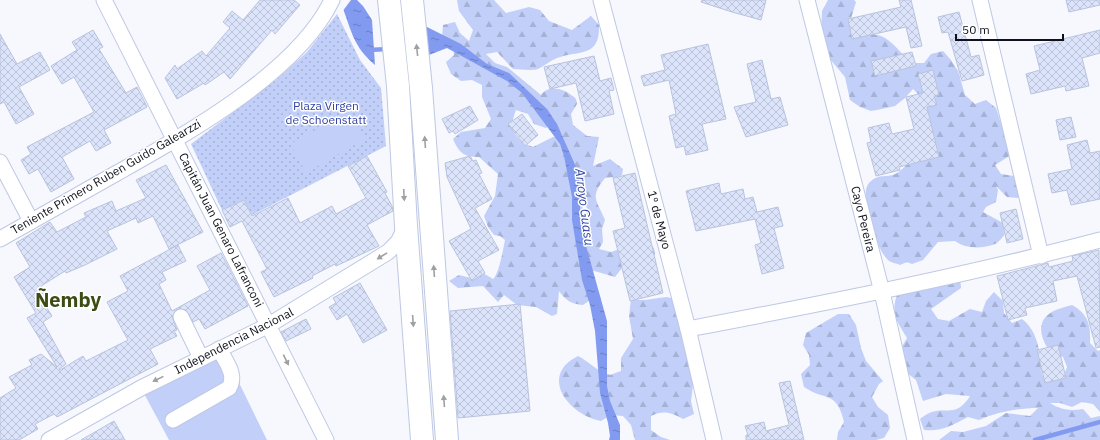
<svg xmlns="http://www.w3.org/2000/svg" width="1100" height="440" font-family="'IBM Plex Sans',sans-serif">
<defs>
<pattern id="grass-dots" width="8" height="8" patternUnits="userSpaceOnUse"><rect width="8" height="8" fill="#c1cff9"/><path d="M2 2h.1M6 6h.1" fill="none" stroke="#a5b1d5" stroke-width="1.8" stroke-linecap="round"/></pattern>
<pattern id="forest-firs" width="22" height="20" patternUnits="userSpaceOnUse"><rect width="22" height="20" fill="#c1cff9"/><path d="M5 1l3.5 6h-7zM16 11l3.5 6h-7z" fill="#a5b1d5"/></pattern>
<pattern id="water-ripples" width="26" height="14" patternUnits="userSpaceOnUse"><rect width="26" height="14" fill="#829bf0"/><path d="M2 4q2-2 4 0t4 0M15 11q2-2 4 0t4 0" fill="none" stroke="#697dc2"/></pattern>
<pattern id="building-cross-hatch" width="8" height="8" patternUnits="userSpaceOnUse"><rect width="8" height="8" fill="#dce4fb"/><path d="M0 0l8 8M0 8l8-8" fill="none" stroke="#bcc3d7"/></pattern>
</defs>
<rect width="100%" height="100%" fill="#f6f8fe"/>
<polygon fill="url(#grass-dots)" points="337,14 360,60 381,88 386,146 252,215 244,200 222,210 191,144 276,80 307,52"/>
<g fill="url(#forest-firs)" fill-rule="evenodd">
<path d="M457,0h37l12,13 23,-6 11,3 9,11 23,9 19,-14 8,9c1,33 -19,25 -42,33 -7,3 -13,8 -19,11 -7,2 -18,0 -25,0l-16,-17 -11,2 9,9 12,4 34,28c9,-12 26,-5 35,4l1,5 -6,10 2,11 14,11 12,1 -6,29 17,-7 13,10 -1,6 -5,2 -12,1c-16,20 -8,22 0,42l-3,9 1,13 -4,7 12,3 34,-12 9,8 1,6 -3,5 -31,2 1,7 -7,9 -24,-7 2,28 -10,7c-11,-1 -17,-4 -24,-14l-2,23 -5,2 -16,-9 -19,-2 -13,-10 -6,7 -15,-16 -25,2 -9,-7 10,-6 12,3 12,-5 10,6c6,-5 10,-29 12,-39l-5,-4 -6,-1 -6,-8 -4,-11 11,-20 3,-22 -19,-17c-15,0 -20,-4 -26,-18l8,-7 24,-4 6,-9 -9,-22v-12l-10,-5 -11,1 -10,-7 -5,-12 8,-7 -1,-12 -11,-6 1,-12 12,-3 5,11 9,8 4,-11 -14,-19zM516,110l12,4 6,10 12,4 7,-5 9,13 -9,1 -20,10c-19,-7 -25,-18 -17,-37zM580,193l8,17 -1,3 -9,-11z"/>
<path d="M828,0h26l2,2 -7,23 7,11c31,-8 36,10 56,27h12l7,-9 12,-3 8,9 7,11 7,24 10,9 11,-4 10,8 15,47 -16,10 6,9 13,2 8,10 -4,12 -11,-1 -11,-11 2,4 -2,12 -10,5 -3,5 20,11 1,12c-2,3 -6,8 -9,9 -13,5 -29,5 -40,-3l-17,1 -15,18 -11,4 -5,-2 -7,3c-4,-2 -9,-2 -12,-5 -12,-11 -30,-65 -19,-77 10,-11 19,-4 28,-10 7,-4 12,-12 19,-17l5,-59 -8,-8 -8,9 -10,8 -13,3 -11,2 -11,-4 -10,-7 -5,-23 -16,-19 -8,-24 1,-23z"/>
<path d="M960,275l1,13 -30,21 7,10 11,2 21,-12 12,3 4,-11 8,-9 9,9 1,12 8,10 10,-4c17,13 18,35 20,56l10,6 11,-3 4,-11 -4,-10c-4,-2 -9,-3 -12,-5 -10,-11 -15,-29 -2,-38 6,-5 16,-7 23,-9 16,9 19,20 18,38l8,8 2,-1v62l-7,-8 -11,-2 -10,5 -12,-4h-10c11,7 20,8 33,6l8,9 9,-2v24h-161l12,-9 12,1 23,-6 20,-13 24,3 8,-8c-20,0 -41,4 -59,12l-11,-3c-15,8 -27,15 -44,13l-4,-11c22,-19 33,4 50,-23l-24,-2 -23,7 -7,-21 -9,-7 -6,-25 6,-10c-11,-18 -16,-24 -10,-44z"/>
<path d="M667,297l12,3 15,77 -3,24 3,13 -11,5c-12,-7 -20,-9 -32,-3v14l10,7 9,3h-35l-4,-15 -8,-9 -12,-1 -10,6c-32,-6 -63,-45 -23,-65 13,7 17,14 32,19l11,-4v-13l12,-19 -4,-23 2,-17c13,3 23,-1 36,-2z"/>
<path d="M838,314h11l7,11 5,23 5,13 17,20 -4,3 -7,13 6,10 10,8 2,13 -6,10 -8,2h-39l1,-8 6,-10c-7,-32 -20,-21 -40,-35l-3,-13 9,-9 -1,-10 -6,-10 3,-12z"/>
</g>
<g fill="#c1cff9">
<polygon points="350,111 365,139 306,173 290,144"/>
<polygon points="223,350 267,440 169,440 141,388"/>
</g>
<g fill="url(#water-ripples)">
<path d="M346,0h11l6,6 9,14 3,45c-22,-19 -23,-33 -33,-59z"/>
<polygon points="423,25 461,44 487,64 509,73 547,109 557,124 576,167 580,185 580,213 585,242 607,321 607,386 610,401 620,425 620,440 609,440 610,436 608,423 600,393 595,331 590,305 582,280 572,220 572,197 564,156 560,144 522,93 507,81 447,48 424,57"/>
</g>
<polygon fill="#f6f8fe" points="343,0 351,0 342,12 340,5"/>
<g fill="none" stroke-linecap="round" stroke-linejoin="round">
<g stroke="#829bf0" stroke-width="4.5">
<polyline points="368,50 389,49"/>
<polyline points="1035,440 1100,422"/>
</g>
</g>
<g fill="url(#building-cross-hatch)" stroke="#b9c3de">
<polygon points="260,0 294,0 300,5 275,34 272,30 230,79 224,72 205,85 204,83 177,99 165,78 175,65 177,69 202,51 206,56 230,28 223,22 232,11 243,20"/>
<polygon points="702,0 766,0 761,20 732,12 701,2"/>
<polygon points="899,0 911,0 922,46 911,48 906,27 852,39 848,19 901,7"/>
<polygon points="1066,0 1100,0 1100,5 1069,12"/>
<polygon points="959,12 971,57 979,55 984,75 962,81 948,32 942,33 938,17"/>
<polygon points="93,30 103,47 99,49 126,93 137,87 147,107 104,130 111,143 96,151 90,141 62,157 74,179 51,192 38,169 29,174 21,160 31,154 27,147 94,112 74,77 62,84 51,66 77,50 72,42"/>
<polygon points="1100,30 1100,53 1082,58 1089,86 1066,91 1065,86 1031,94 1026,74 1040,70 1034,46"/>
<polygon points="0,34 17,64 40,52 50,70 19,87 34,114 16,124 4,102 0,104"/>
<polygon points="708,44 726,119 702,124 708,150 686,155 684,146 676,148 669,116 676,114 669,80 644,86 641,76 665,70 661,55"/>
<polygon points="912,52 916,66 875,76 871,61"/>
<polygon points="594,56 600,81 611,78 614,90 609,91 614,114 585,121 576,83 550,89 544,67"/>
<polygon points="762,60 771,99 780,97 788,125 746,137 734,107 756,102 747,64"/>
<polygon points="933,70 939,95 934,96 937,105 927,107 939,157 899,167 900,170 876,176 867,143 871,142 868,128 889,123 892,134 914,129 906,97 923,93 918,74"/>
<polygon points="470,106 478,120 455,134 453,131 449,133 442,119"/>
<polygon points="522,114 538,135 525,146 508,124"/>
<polygon points="1071,117 1076,137 1060,140 1056,120"/>
<polygon points="1087,140 1090,153 1100,151 1100,199 1071,205 1067,190 1052,193 1048,174 1072,169 1067,145"/>
<polygon points="367,156 387,192 385,193 392,206 393,211 367,225 379,246 336,266 335,264 312,276 313,278 274,297 261,272 267,269 242,221 230,227 222,210 244,200 252,216 288,198 300,223 332,206 336,214 366,198 348,166"/>
<polygon points="470,156 473,161 476,160 482,173 479,174 492,199 475,208 499,250 478,261 485,273 472,281 449,241 471,229 447,177 445,163"/>
<polygon points="166,165 203,232 169,249 153,216 138,223 136,218 107,231 117,249 85,265 66,273 65,271 41,286 50,302 45,305 52,316 43,322 66,364 59,369 60,370 83,356 86,361 128,340 107,302 128,291 120,276 178,245 186,261 162,272 166,280 159,284 172,311 210,290 197,266 221,253 248,306 205,329 199,319 193,322 186,310 177,309 172,317 177,330 174,331 177,336 150,349 158,364 57,417 54,414 35,424 38,429 19,440 0,440 0,398 16,388 9,377 32,365 29,360 41,354 57,367 27,318 36,313 14,277 30,267 16,243 50,222 57,232 86,217 84,213 112,201 116,211 146,198 136,180"/>
<polygon points="635,173 663,293 630,301 613,231 625,228 613,178"/>
<polygon points="719,183 721,194 743,189 745,199 753,197 757,212 778,207 783,226 774,228 784,268 762,274 755,245 761,243 755,219 696,231 686,191"/>
<polygon points="1016,209 1023,239 1007,243 1000,213"/>
<polygon points="1099,250 1100,347 1096,348 1077,276 1053,281 1057,301 1025,308 1027,315 1008,320 997,276 1048,263 1049,267 1073,261 1072,256"/>
<polygon points="360,283 387,330 363,343 347,314 337,320 329,307 336,303 333,298"/>
<polygon points="520,304 530,411 458,418 450,311"/>
<polygon points="306,319 311,329 286,341 281,332"/>
<polygon points="1058,345 1066,378 1045,383 1037,350"/>
<polygon points="790,381 804,440 746,440 746,435 748,435 745,426 764,422 766,431 789,425 779,383"/>
<polygon points="114,421 125,440 81,440"/>
</g>
<g fill="none" stroke-linecap="round" stroke-linejoin="round">
<defs>
<g id="minor">
<polyline points="104,0 326,440"/>
<polyline points="601,0 688,329 714,440"/>
<polyline points="807,0 882,292 915,440"/>
<polyline points="980,0 1041,256"/>
<polyline points="0,162 31,221"/>
<path d="M0,239c39,-22 78,-44 117,-66 69,-39 180,-100 215,-173"/>
<polyline points="181,317 201,358"/>
<path d="M688,329c138,-26 276,-53 412,-89"/>
<path d="M173,420l56,-32c8,-13 -3,-26 -10,-39"/>
<polyline points="49,440 141,388 269,325 388,252 398,242 406,226"/>
</g>
<g id="highway">
<polyline points="389,0 398,86 406,226 422,440"/>
<polyline points="412,0 421,88 447,440"/>
</g>
</defs>
<use href="#minor" stroke="#bec8e4" stroke-width="17"/>
<use href="#highway" stroke="#bec8e4" stroke-width="24"/>
<use href="#minor" stroke="#fff" stroke-width="15"/>
<use href="#highway" stroke="#fff" stroke-width="22"/>
</g>
<defs><path id="oneway-solid" d="M-6-.8H1V-3.2L6.5 0L1 3.2V.8H-6Z"/></defs>
<g fill="#9fa0a4">
<use href="#oneway-solid" transform="translate(417 50) rotate(-96)"/>
<use href="#oneway-solid" transform="translate(425 142) rotate(-94)"/>
<use href="#oneway-solid" transform="translate(404 195) rotate(87)"/>
<use href="#oneway-solid" transform="translate(382 256) rotate(148)"/>
<use href="#oneway-solid" transform="translate(434 271) rotate(-94)"/>
<use href="#oneway-solid" transform="translate(413 321) rotate(86)"/>
<use href="#oneway-solid" transform="translate(286 360) rotate(64)"/>
<use href="#oneway-solid" transform="translate(158 379) rotate(154)"/>
<use href="#oneway-solid" transform="translate(444 401) rotate(-94)"/>
</g>
<g text-anchor="middle" stroke-width="3" stroke-linejoin="round" paint-order="stroke">
<g font-size="12" fill="#3143a4" stroke="#fff">
<text x="326" y="110">Plaza Virgen<tspan x="326" dy="14">de Schoenstatt</tspan></text>
</g>
<g font-size="12" fill="#0f121c" stroke="#fff">
<text transform="translate(106 177) rotate(-30)" y="4">Teniente Primero Ruben Guido Galearzzi</text>
<text transform="translate(863 219) rotate(76)" y="4">Cayo Pereira</text>
<text transform="translate(659 220) rotate(75)" y="4">1º de Mayo</text>
<text transform="translate(221 230) rotate(63)" y="4">Capitán Juan Genaro Lafranconi</text>
<text transform="translate(234 341) rotate(-27)" y="4">Independencia Nacional</text>
</g>
<g font-size="13" font-style="italic" fill="#3243a5" stroke="#fff">
<text transform="translate(585 207) rotate(83)" y="5">Arroyo Guasu</text>
</g>
<g font-size="20" font-weight="bold" fill="#3d4c15" stroke="#fff">
<text x="68" y="307">Ñemby</text>
</g>
</g>
<path d="M956 34v6h107v-6" fill="none" stroke="#0f121c" stroke-width="2"/>
<text x="962" y="34" font-size="12" fill="#0f121c" stroke="#ffffff" stroke-width="3" paint-order="stroke">50 m</text>
</svg>
